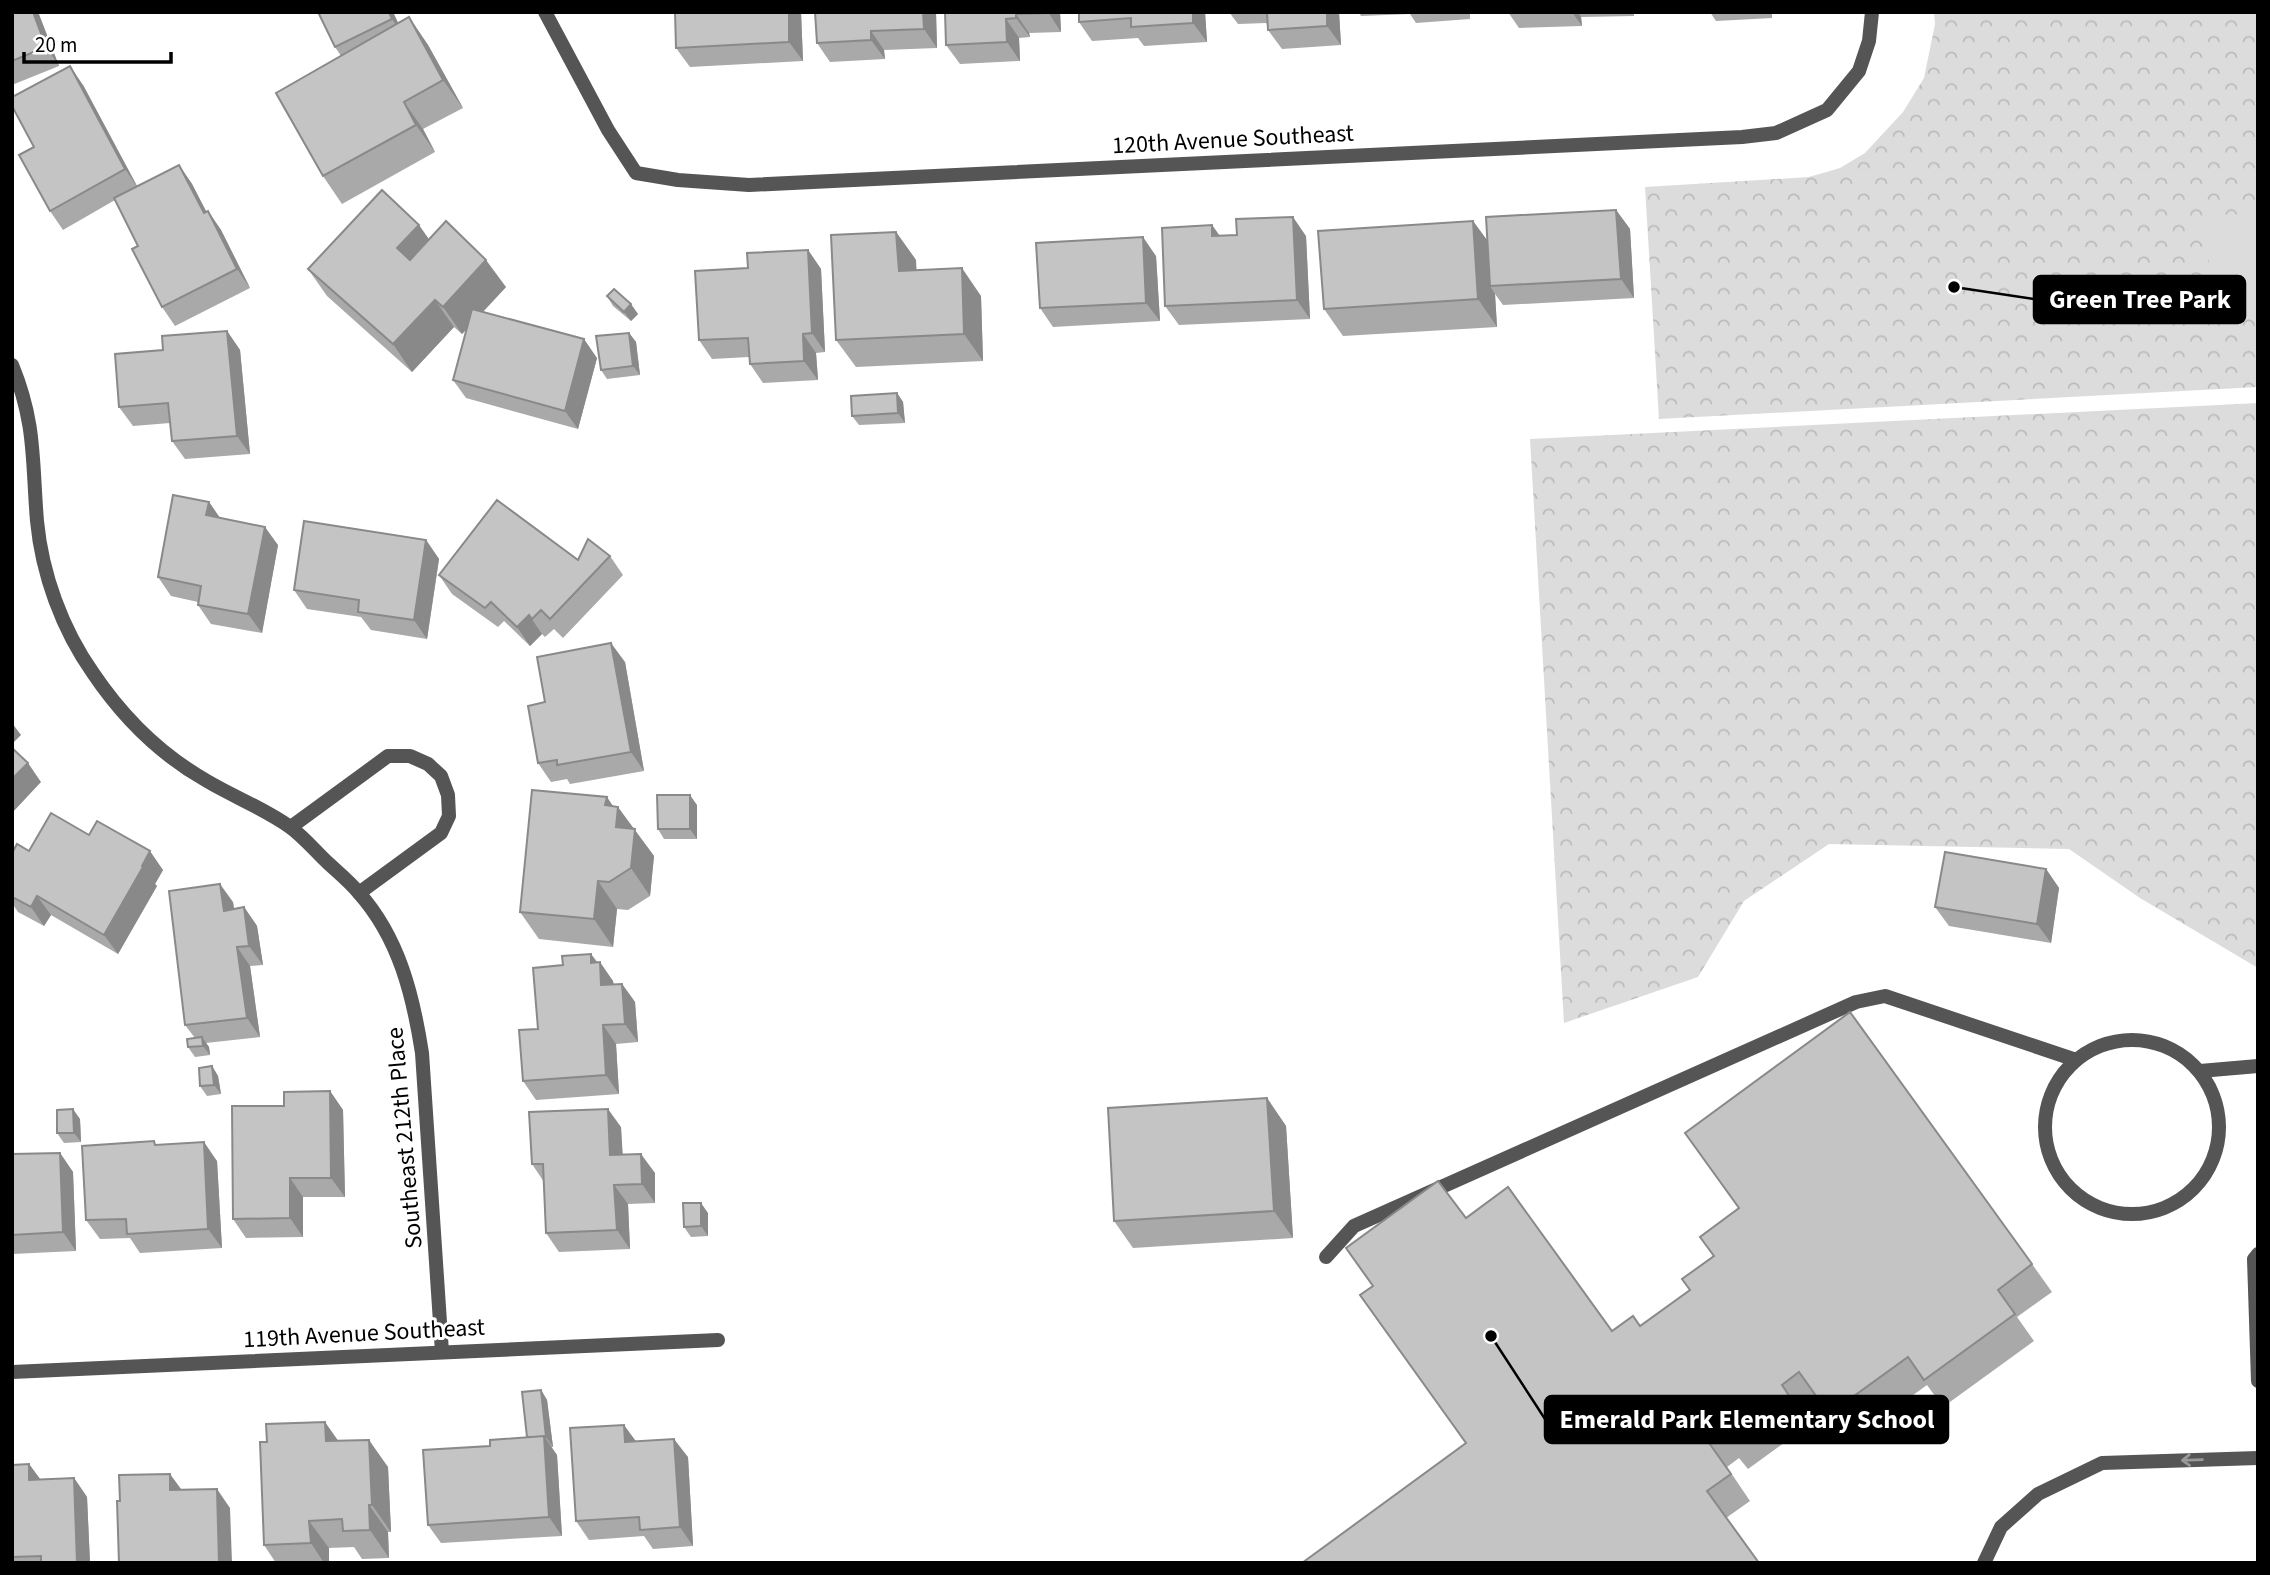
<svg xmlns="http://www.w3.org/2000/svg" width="2270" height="1575" font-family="'Source Sans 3',sans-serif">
<defs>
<pattern id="forest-crowns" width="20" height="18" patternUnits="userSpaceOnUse" patternTransform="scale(1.75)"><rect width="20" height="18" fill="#dcdcdc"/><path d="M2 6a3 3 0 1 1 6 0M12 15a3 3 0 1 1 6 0" fill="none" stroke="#bbb"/></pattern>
</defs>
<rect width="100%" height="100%" fill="#fff"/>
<g fill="url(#forest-crowns)">
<polygon points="1934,12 2258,12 2258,387 1659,419 1645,187 1809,177 1840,168 1865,153 1903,112 1924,78 1935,24"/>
<polygon points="2258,403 2258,968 2140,898 2069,849 1829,844 1744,901 1698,977 1564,1023 1530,439"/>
</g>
<polygon fill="#dcdcdc" points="2258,214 2258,304 2210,306 2207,215"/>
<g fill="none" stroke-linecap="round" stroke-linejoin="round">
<g stroke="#555" stroke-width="14">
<circle cx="2132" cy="1127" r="87"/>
<polyline points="2200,1071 2258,1066"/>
<polyline points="2258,1254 2254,1259 2258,1381"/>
<polyline points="1326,1257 1354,1226 1856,1002 1885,996 2076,1060"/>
<polyline points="1984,1563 2001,1527 2038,1494 2102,1463 2258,1458"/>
</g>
<g stroke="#555" stroke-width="14">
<polyline points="545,12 608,130 636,173 678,180 749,185 1742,137 1776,133 1827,110 1859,71 1869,41 1872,12"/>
<path d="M12,365c24,58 20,96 25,156 5,53 25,108 56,152 29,43 68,82 114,108 27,16 58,28 83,46 14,10 26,25 38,36 11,10 22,19 31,30 40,45 54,102 63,160l20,299"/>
<polyline points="291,827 388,756 410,756 428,764 441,776 448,795 449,816 441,833 359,893"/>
<polyline points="12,1372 718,1340"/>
</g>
</g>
<g fill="#a9a9a9">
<polygon points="12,12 38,12 59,66 12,85"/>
<polygon points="318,12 393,12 398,23 409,17 428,45 463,108 423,129 435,152 342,204 323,176 341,56 335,47"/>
<polygon points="675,12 801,12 803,61 690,67 676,48"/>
<polygon points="815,12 936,12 937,48 884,50 885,59 830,62 817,43"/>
<polygon points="945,12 1060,12 1061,32 1029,33 1030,37 1019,38 1020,61 960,64 946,45"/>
<polygon points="1079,12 1205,12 1207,42 1144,46 1138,38 1092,41 1079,22"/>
<polygon points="1229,12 1339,12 1341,45 1282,49 1268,30 1268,25 1266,23 1238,24"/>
<polygon points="1359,12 1470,12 1470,19 1416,23 1410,14 1361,16"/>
<polygon points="1508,12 1634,12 1634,16 1581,17 1582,26 1519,28"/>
<polygon points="1710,12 1772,12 1772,18 1716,21"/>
<polygon points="83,85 137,186 179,165 192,184 206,212 208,211 221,230 250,288 175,326 162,307 138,246 115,200 63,230 50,211 34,147"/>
<polygon points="1616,210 1630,229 1634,298 1503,305 1495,294 1497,327 1343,336 1324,309 1473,221 1487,241"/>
<polygon points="1212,225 1220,236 1306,236 1310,319 1179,325 1165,306"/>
<polygon points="896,232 916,260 916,270 981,296 983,361 856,367 836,340"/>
<polygon points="429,239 506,287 483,312 597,358 578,429 466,398 453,380 467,329 462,334 454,327 412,372 327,296 308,269"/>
<polygon points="808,250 821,269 825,352 816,353 818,380 763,383 750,364 749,357 712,359 699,340 748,268"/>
<polygon points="1156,256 1160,321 1053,327 1040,308"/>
<polygon points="607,296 638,314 631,321 613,306"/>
<polygon points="227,331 240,350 250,454 185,459 172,441 170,423 133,426 119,407 163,350"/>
<polygon points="629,333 636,342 640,375 607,379 601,370"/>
<polygon points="897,393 903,402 905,423 859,425 852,416"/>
<polygon points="209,502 220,518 278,545 262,633 211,624 198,605 198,602 171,596 158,577"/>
<polygon points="426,540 439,559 427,639 371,630 361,617 307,609 294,590"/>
<polygon points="610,556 623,575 563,638 554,629 545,637 542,634 530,646 504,621 498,627 452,594 439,575"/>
<polygon points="625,662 644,771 570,784 567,779 551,782 538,763 545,702"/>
<polygon points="697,805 697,839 664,839 658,829"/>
<polygon points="613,806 633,828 654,856 650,896 628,910 617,909 613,947 539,939 520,912"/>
<polygon points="89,835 163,870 155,884 157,886 118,954 51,915 44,926 18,912 12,903 12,853 29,851"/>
<polygon points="2046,869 2059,888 2051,943 1949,926 1935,907"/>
<polygon points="233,902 234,909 244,907 257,926 263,965 250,966 260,1037 206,1043 209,1047 210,1055 195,1057 188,1047 195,1038 185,1025"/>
<polygon points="591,954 613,981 614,984 622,984 635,1002 638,1042 616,1044 619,1094 536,1100 523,1081 538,1029 563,965"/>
<polygon points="212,1066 218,1076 221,1094 207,1096 200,1086"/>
<polygon points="330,1091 343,1110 345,1197 303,1197 303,1237 246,1238 233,1219 284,1106"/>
<polygon points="1267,1098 1286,1126 1293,1238 1133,1248 1114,1221"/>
<polygon points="80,1119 81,1142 64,1143 57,1133"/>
<polygon points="621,1127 622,1154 655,1173 655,1203 628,1204 630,1249 559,1252 546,1233 544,1182 532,1164"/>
<polygon points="1685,1133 2032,1264 2052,1292 2017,1317 2034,1341 1943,1407 1927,1385 1848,1442 1818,1400 1801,1412 1810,1424 1748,1469 1739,1458 1727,1467 1750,1501 1726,1518 1466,1443 1466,1218 1612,1331 1640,1326 1690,1290 1682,1279 1713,1256 1700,1237 1739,1209"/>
<polygon points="157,1144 217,1161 222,1248 140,1253 130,1238 100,1239 86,1220"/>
<polygon points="60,1153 73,1172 76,1251 12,1254 12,1154"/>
<polygon points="708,1213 708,1236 691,1237 684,1227"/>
<polygon points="541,1390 547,1400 553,1447 551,1447 557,1455 562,1536 441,1543 428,1525 490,1446 527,1437"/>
<polygon points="338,1441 388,1467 391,1532 388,1532 389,1558 362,1559 354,1547 329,1548 329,1563 276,1563 264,1545"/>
<polygon points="636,1441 688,1457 693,1546 653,1549 644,1536 589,1540 576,1521"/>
<polygon points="29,1464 40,1479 74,1478 87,1497 90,1563 12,1563 12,1465"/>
</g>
<g fill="#898989">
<polygon points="33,12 38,12 59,66 46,47"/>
<polygon points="389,12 393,12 405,38 392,19"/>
<polygon points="789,12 801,12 803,61 789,42"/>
<polygon points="923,12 936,12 937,48 924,29"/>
<polygon points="1048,12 1060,12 1061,32"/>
<polygon points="1193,12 1205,12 1207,42 1193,23"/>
<polygon points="1327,12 1339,12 1341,45 1327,26"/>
<polygon points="1572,12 1578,12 1581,17 1582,26"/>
<polygon points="1016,14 1029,33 1030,37 1016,18"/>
<polygon points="409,17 428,45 463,108 443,80"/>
<polygon points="1006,19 1019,38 1020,61 1007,42"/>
<polygon points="871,31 884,50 885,59 871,40"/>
<polygon points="70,66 83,85 138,188 125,169"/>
<polygon points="404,102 423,129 435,152 416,125"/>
<polygon points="179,165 192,184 217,232 204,213"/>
<polygon points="1616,210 1630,229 1634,298 1621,279"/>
<polygon points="208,211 221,230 250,288 237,269"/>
<polygon points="1293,217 1306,236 1310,319 1297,300"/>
<polygon points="1473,221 1493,248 1490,286 1495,294 1497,327 1478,299"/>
<polygon points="419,225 438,252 416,276 397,248"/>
<polygon points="1212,225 1225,244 1212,236"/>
<polygon points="896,232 916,260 918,298 899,271"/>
<polygon points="1143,237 1156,256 1160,321 1146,303"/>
<polygon points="808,250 821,269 825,352 812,333"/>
<polygon points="486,260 506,287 462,334 443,307"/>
<polygon points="962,268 981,296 983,361 964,334"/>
<polygon points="435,300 454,327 412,372 393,344"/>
<polygon points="631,304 638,314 631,321 624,312"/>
<polygon points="227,331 240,350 250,454 237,436"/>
<polygon points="629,333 636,342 640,375 633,366"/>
<polygon points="803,334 816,353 818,380 804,361"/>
<polygon points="584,339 597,358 578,429 565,411"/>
<polygon points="897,393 903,402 905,423 898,413"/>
<polygon points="209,502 222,521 206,515"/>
<polygon points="265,527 278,545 262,633 248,614"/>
<polygon points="426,540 439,559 427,639 414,620"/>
<polygon points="529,615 542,634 530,646 517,627"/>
<polygon points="611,643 625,662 644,771 631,752"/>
<polygon points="12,723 21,735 12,744"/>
<polygon points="28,763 41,782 12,813 12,779"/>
<polygon points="690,795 697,805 697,839 690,829"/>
<polygon points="607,797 617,812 618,807 654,856 650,896 631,868 616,827 605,805"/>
<polygon points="150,851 163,870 155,884 157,886 118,954 104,935"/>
<polygon points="2046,869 2059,888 2051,943 2037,924"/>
<polygon points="598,881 617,909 613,947 594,919"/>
<polygon points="220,884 233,902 237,930 224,911"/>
<polygon points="37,896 51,915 44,926 31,907"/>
<polygon points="244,907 257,926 263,965 249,946"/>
<polygon points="237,947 250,966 260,1037 247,1018"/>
<polygon points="591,954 600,968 600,962 613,981 615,1004 601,985 591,963"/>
<polygon points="622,984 635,1002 638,1042 625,1024"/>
<polygon points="603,1025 616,1044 619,1094 606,1075"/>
<polygon points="202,1037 209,1047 210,1055 203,1046"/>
<polygon points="212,1066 218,1076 221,1094 214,1085"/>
<polygon points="330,1091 343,1110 345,1197 331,1178"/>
<polygon points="1267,1098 1286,1126 1293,1238 1274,1211"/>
<polygon points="73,1109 80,1119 81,1142 74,1133"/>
<polygon points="608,1109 621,1127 624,1174 610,1155"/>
<polygon points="204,1142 217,1161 222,1248 208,1229"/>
<polygon points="60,1153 73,1172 76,1251 63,1232"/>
<polygon points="641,1154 655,1173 655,1203 642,1184"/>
<polygon points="290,1178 303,1197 303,1237 290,1218"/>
<polygon points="614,1185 628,1204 630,1249 617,1230"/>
<polygon points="701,1203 708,1213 708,1236 701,1226"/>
<polygon points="541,1390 547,1400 553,1447 546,1437"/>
<polygon points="325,1422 344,1449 326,1441"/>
<polygon points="624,1425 638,1444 625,1442"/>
<polygon points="544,1436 557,1455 562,1536 549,1517"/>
<polygon points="674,1439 688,1457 693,1546 680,1527"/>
<polygon points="369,1440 388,1467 391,1532 372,1505"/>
<polygon points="29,1464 43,1483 29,1480"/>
<polygon points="170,1474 184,1493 170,1490"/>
<polygon points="74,1478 87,1497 90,1563 77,1563"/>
<polygon points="217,1489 230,1508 232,1563 219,1563"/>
<polygon points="369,1505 388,1532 389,1558 370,1530"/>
<polygon points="309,1521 329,1548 329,1563 324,1563 311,1543"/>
</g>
<g fill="#c4c4c4" stroke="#898989" stroke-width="2">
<polygon points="12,12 33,12 46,47 12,61"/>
<polygon points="318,12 389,12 392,19 335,47"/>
<polygon points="675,12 789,12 789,42 676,48"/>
<polygon points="815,12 923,12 924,29 871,31 871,40 817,43"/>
<polygon points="945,12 1048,12 1048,13 1016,14 1016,18 1006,19 1007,42 946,45"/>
<polygon points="1079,12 1193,12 1193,23 1131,27 1131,18 1079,22"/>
<polygon points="1267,12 1327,12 1327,26 1268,30"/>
<polygon points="409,17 443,80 404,102 416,125 323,176 276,93"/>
<polygon points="70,66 125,169 50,211 19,155 34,147 12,106 12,97"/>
<polygon points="179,165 204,213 208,211 237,269 162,307 132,249 138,246 114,198"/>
<polygon points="382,190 419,225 397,248 410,260 446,221 486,260 443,307 435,300 393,344 308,269"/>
<polygon points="1616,210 1621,279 1490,286 1486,217"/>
<polygon points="1293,217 1297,300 1165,306 1162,228 1212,225 1212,236 1237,235 1236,219"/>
<polygon points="1473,221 1478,299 1324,309 1318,231"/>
<polygon points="896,232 899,271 962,268 964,334 836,340 831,235"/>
<polygon points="1143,237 1146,303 1040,308 1036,243"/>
<polygon points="808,250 812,333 803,334 804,361 750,364 748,338 699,340 695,271 748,268 747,253"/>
<polygon points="614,289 631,304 624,312 607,296"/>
<polygon points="472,309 584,339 565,411 453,380"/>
<polygon points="227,331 237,436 172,441 168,403 119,407 115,354 163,350 162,336"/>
<polygon points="629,333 633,366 601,370 596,336"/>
<polygon points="897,393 898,413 852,416 851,396"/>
<polygon points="173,495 209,502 206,515 265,527 248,614 198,605 201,586 158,577"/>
<polygon points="497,500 578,560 588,539 610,556 550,619 541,610 532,619 529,615 517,627 491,602 485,608 439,575"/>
<polygon points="304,521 426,540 414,620 358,612 359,600 294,590"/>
<polygon points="611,643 631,752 557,765 557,760 538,763 528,706 545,702 537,657"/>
<polygon points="12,748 28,763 12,779"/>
<polygon points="532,790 607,797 605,805 618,807 616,827 635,829 631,868 609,882 598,881 594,919 520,912"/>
<polygon points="657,795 690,795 690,829 658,829"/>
<polygon points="51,813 89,835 97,821 150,851 142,866 143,867 104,935 37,896 31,907 12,897 12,853 17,844 29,851"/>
<polygon points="1945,852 2046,869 2037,924 1935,907"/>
<polygon points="220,884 224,911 244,907 249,946 237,947 247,1018 185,1025 169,891"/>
<polygon points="591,954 591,963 600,962 601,985 622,984 625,1024 603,1025 606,1075 523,1081 519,1030 538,1029 533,968 563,965 562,956"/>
<polygon points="1850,1012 2032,1264 1998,1290 2015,1314 1924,1380 1908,1357 1829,1414 1799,1372 1782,1385 1790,1397 1729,1442 1720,1430 1707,1440 1731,1474 1707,1491 1759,1563 1302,1563 1466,1443 1360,1295 1373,1286 1346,1248 1438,1181 1466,1218 1508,1187 1612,1331 1633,1316 1640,1326 1690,1290 1682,1279 1714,1256 1700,1237 1739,1208 1685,1133"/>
<polygon points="202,1037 203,1046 188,1047 187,1039"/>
<polygon points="212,1066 214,1085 200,1086 199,1068"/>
<polygon points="330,1091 331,1178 290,1178 290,1218 233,1219 232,1106 284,1106 284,1092"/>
<polygon points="1267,1098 1274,1211 1114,1221 1108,1108"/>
<polygon points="73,1109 74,1133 57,1133 57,1110"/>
<polygon points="608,1109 610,1155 641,1154 642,1184 614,1185 617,1230 546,1233 543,1164 532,1164 529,1112"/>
<polygon points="154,1141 155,1145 204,1142 208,1229 127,1234 126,1219 86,1220 82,1146"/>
<polygon points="60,1153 63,1232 12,1235 12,1154"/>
<polygon points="683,1203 701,1203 701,1226 684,1227"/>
<polygon points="541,1390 546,1437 527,1437 522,1392"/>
<polygon points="325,1422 326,1441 369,1440 372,1505 369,1505 370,1530 343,1531 342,1519 309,1521 311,1543 264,1545 260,1442 267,1442 266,1424"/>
<polygon points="624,1425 625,1442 674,1439 680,1527 640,1530 639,1517 576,1521 570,1428"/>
<polygon points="544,1436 549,1517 428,1525 423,1450 490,1446 490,1440"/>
<polygon points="29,1464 29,1480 74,1478 77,1563 41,1563 41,1556 12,1557 12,1465"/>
<polygon points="170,1474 170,1490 217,1489 219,1563 119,1563 117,1501 120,1501 119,1475"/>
</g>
<defs><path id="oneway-shaft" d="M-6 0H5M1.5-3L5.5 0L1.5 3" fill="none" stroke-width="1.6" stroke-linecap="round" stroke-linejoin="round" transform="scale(1.75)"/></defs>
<use stroke="#999" href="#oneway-shaft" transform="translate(2192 1460) rotate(178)"/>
<g text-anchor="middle" stroke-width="6" stroke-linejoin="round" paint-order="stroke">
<g font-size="24" fill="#000" stroke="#fff">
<text transform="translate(1233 139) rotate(-3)" y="8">120th Avenue Southeast</text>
<text transform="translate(404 1138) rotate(-95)" y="8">Southeast 212th Place</text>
<text transform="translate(364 1333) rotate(-3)" y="8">119th Avenue Southeast</text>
</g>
</g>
<path fill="none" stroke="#000" stroke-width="2.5" d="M1954 287L2034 299M1491 1336L1545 1419"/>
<g fill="#000" stroke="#fff" stroke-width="2.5">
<circle cx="1954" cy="287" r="7"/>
<circle cx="1491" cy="1336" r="7"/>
</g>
<g fill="#000" stroke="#000" stroke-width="2.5">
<rect x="2034" y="276" width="211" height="47" rx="7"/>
<rect x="1545" y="1396" width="403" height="47" rx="7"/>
</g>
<g font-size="26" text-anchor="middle" font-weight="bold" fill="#fff">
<text x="2140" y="308">Green Tree Park</text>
<text x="1747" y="1428">Emerald Park Elementary School</text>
</g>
<rect width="2270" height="1575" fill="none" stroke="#000000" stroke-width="28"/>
<path d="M24 52v10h147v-10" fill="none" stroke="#000000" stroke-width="3.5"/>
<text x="35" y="52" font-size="21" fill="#000000" stroke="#ffffff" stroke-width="5" paint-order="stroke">20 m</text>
</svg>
